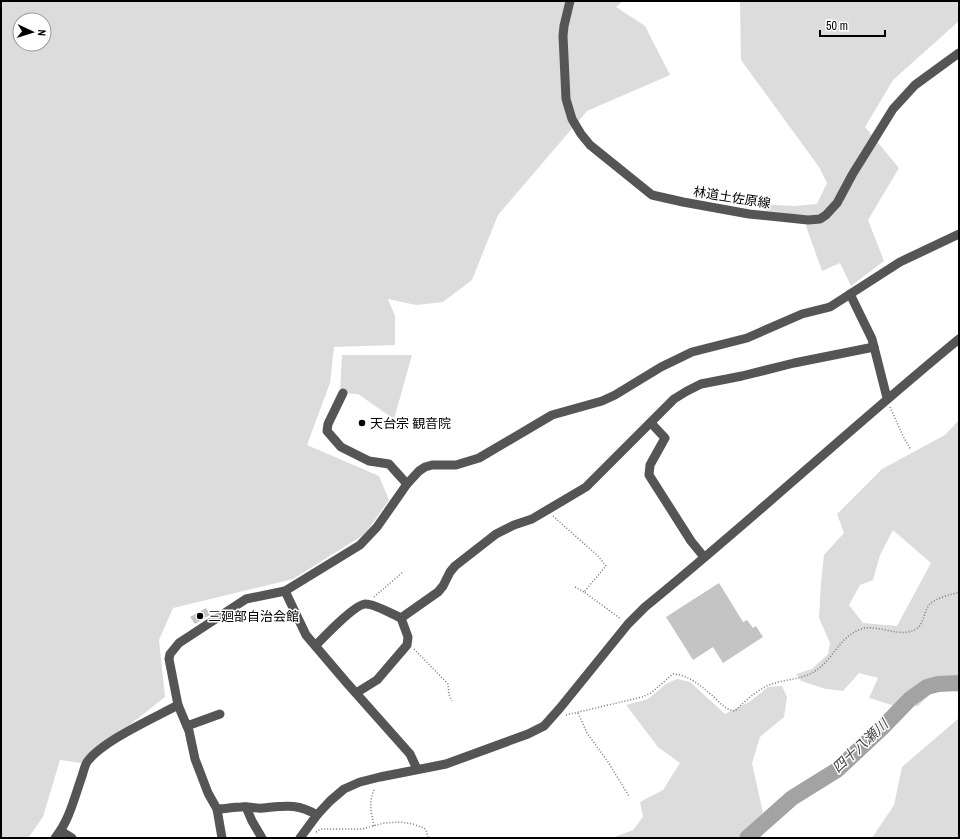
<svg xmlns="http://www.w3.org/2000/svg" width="960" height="839" font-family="'Archivo Narrow','Noto Sans JP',sans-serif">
<rect width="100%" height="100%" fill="#fff"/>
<g fill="#dcdcdc" fill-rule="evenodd">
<path d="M1,1h622l-7,6 29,19 25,49 -83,36 -89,104 -26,65 -29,22 -27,3 -28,-6 7,17v29l-61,2 -4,36 -23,62 72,31 10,24 -24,34 -72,45 -120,29 -14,32 6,57 -84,66 -21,-3 -17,57 -15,21h-27zM20,20h24v24h-24z"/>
<polygon points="740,1 959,1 959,21 893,80 865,127 899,168 868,220 884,261 851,286 840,263 822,271 806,226 811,217 764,210 757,204 794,206 817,204 827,183 819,167 741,60"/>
<polygon points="342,355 412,355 394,419 358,394 340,393"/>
<path d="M959,420v271l-3,1 -14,-12h-9l-5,16 -10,10h-23l-26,-8 9,-20 -19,-5 -16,18 -17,-2 -25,-8 -5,-7 16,-5 16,-15 2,-11 -11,-25 2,-36 3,-27 20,-22 -7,-19 45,-45 63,-34zM893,530l38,33 -34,63 -34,-3 -14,-18 11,-20 13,-5 7,-25z"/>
<polygon points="677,679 690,682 725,714 749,702 768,687 782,686 787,697 784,717 760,737 752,763 763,813 737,838 612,838 633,830 643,817 640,802 663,790 680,763 658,747 626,705 648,699 666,684"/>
<polygon points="959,718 959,838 872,838 894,805 902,767"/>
</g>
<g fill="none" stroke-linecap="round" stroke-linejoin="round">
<polyline stroke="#a3a3a3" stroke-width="16" points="747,838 792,798 837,770 882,728 910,699 927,687 938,684 959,683"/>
</g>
<g fill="#c4c4c4">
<polygon points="719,583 743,622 747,620 753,628 756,626 763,637 723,663 713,647 693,660 666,617"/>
<polygon points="206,608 210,615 195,624 190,617"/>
</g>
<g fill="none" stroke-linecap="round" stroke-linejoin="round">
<g stroke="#777" stroke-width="1.5" stroke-dasharray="1 2" stroke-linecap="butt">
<polyline points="890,407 903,436 911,450"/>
<polyline points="553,516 598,556 606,566 584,592 621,619"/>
<polyline points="575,587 584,592"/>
<polyline points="374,597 403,572"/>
<polyline points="414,649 448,684 449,695 452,701"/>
<polyline points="578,713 587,733 608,762 629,796"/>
<path d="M566,715l76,-18 9,-4 22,-19c17,1 29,13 41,23 7,7 12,13 21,14 10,-10 21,-20 34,-26 15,-6 33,-5 46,-14 19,-12 26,-38 50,-43 15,-2 37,10 51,1 9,-6 7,-16 13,-24 6,-7 21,-10 30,-13"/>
<path d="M374,826c-3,-15 -6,-24 1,-38"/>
<polyline points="316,832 321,829 362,829 384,823 400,822 413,824 424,828 426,830 428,838"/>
</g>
<g stroke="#555" stroke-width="9">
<polyline points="570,1 564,26 563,36 566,99 572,119 581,134 590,145 652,195 683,202 749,214 808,220 820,219 826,215 837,203 852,175 893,109 915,85 959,53"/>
<polyline points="850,294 872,339 887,398"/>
<polyline points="343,393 328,424 327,431 341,447 369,461 389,464 407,484"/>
<polyline points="651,423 665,438 650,465 649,475 691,541 704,557"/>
<polyline points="285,591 306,635 346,682 410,754 417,769"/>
<polyline points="401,618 438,592 443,586 450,572 455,566 496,534 514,525 532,519 586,487 674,399 687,391 701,384 742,376 794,363 874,347"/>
<path d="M316,645c8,-8 40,-42 50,-41 9,0 26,10 35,14"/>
<polyline points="356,693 377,680 407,645 408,637 401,618"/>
<polyline points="187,726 220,714"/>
<polyline points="246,807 252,821 262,838"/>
<path d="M217,809c8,0 16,-2 24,-2 8,-1 15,2 22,1 22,-2 34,-5 54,7"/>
<polyline points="61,831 72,838"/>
<path d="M55,838c14,-17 19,-39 26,-59 2,-5 3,-12 6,-17 15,-21 67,-44 91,-57"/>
<polyline points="222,838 217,809 208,793 195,759 189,731 178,705 169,659 170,654 179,643 246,599 285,591 360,545 377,527 407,484 419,471 425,467 432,465 456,465 479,458 552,415 602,401 615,395 661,367 692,352 747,338 802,314 830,307 900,262 959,234"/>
<path d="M300,838l17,-23 13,-14 14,-12 16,-7 20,-5 66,-13 82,-30 16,-8 16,-18 68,-84 17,-17c107,-87 208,-181 314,-268"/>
</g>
</g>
<g fill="#000" stroke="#fff" stroke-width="1.5">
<circle cx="362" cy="423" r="4"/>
<circle cx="200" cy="616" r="4"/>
</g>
<g text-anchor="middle" stroke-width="3" stroke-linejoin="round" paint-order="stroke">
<g font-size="13" fill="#000" stroke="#fff">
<text transform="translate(732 197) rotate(9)" y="5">林道土佐原線</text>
</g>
<g font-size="13" fill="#000" stroke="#fff" text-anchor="start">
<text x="370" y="428">天台宗 観音院</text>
<text x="208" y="621">三廻部自治会館</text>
</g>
<g font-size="14" font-style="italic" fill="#444" stroke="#fff">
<text transform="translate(860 746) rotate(-43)" y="5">四十八瀬川</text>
</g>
</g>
<rect width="960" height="839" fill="none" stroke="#000000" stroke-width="4"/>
<g transform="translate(32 32) rotate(94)"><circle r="19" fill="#ffffff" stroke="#999999"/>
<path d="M0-3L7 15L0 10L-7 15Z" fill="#000000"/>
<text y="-6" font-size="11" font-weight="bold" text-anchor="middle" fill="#000000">N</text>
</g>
<path d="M820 30v6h65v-6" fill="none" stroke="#000000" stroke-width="2"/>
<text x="826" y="30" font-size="12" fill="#000000" stroke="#ffffff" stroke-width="3" paint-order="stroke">50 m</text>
</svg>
